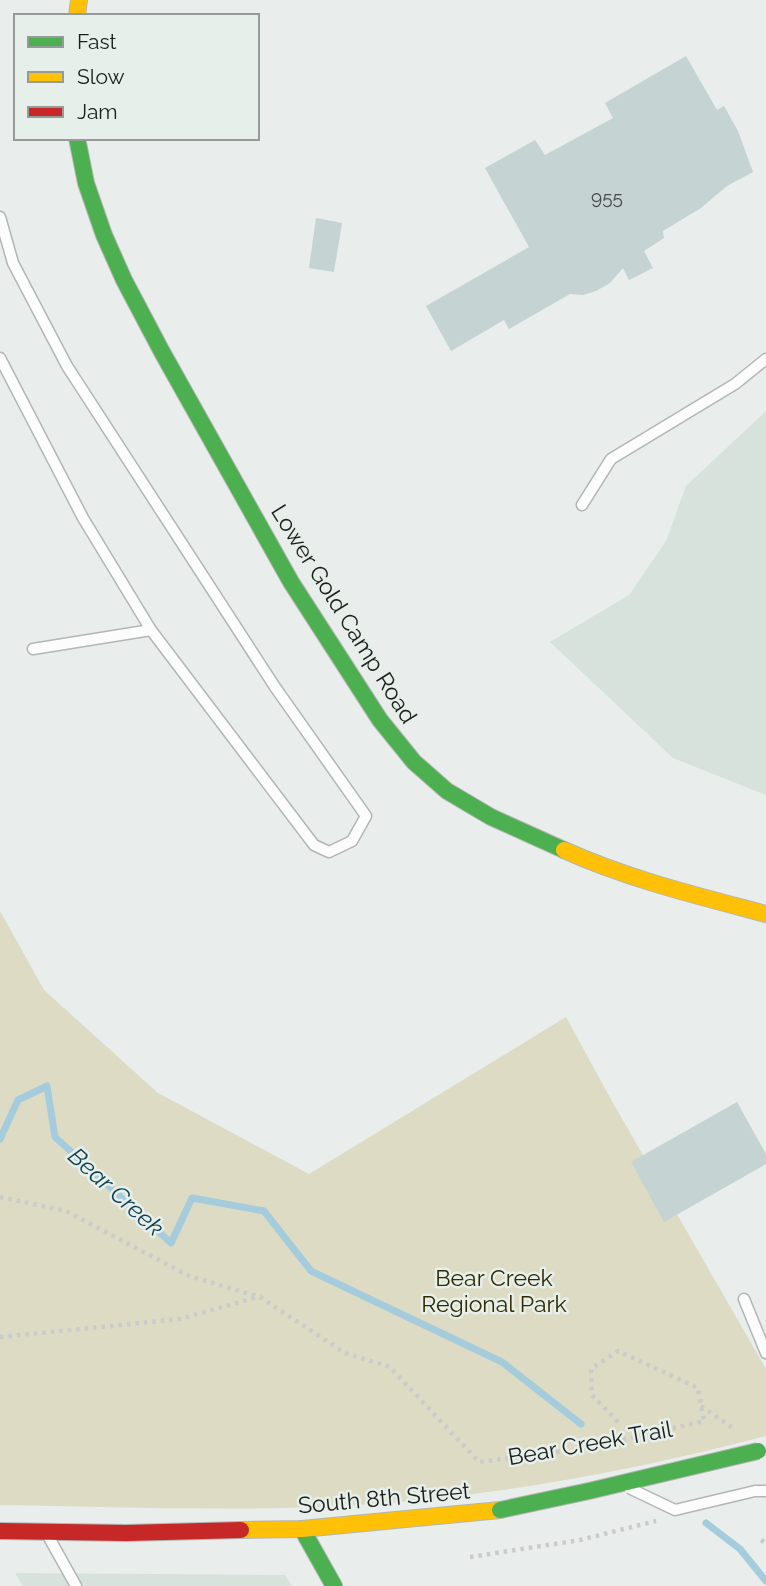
<svg xmlns="http://www.w3.org/2000/svg" width="766" height="1586" font-family="Raleway,sans-serif">
<rect width="100%" height="100%" fill="#e9edeb"/>
<g fill="#d8e2dc">
<polygon points="766,411 766,795 673,758 550,642 629,595 666,541 686,486"/>
<polygon points="15,1573 285,1575 292,1586 23,1586"/>
</g>
<path fill="#dddbc4" d="M0,911l44,79 114,103 151,81 257,-157 47,86 153,266v67c-133,35 -269,60 -406,69 -120,7 -240,2 -360,0z"/>
<g fill="none" stroke-linecap="round" stroke-linejoin="round">
<g stroke="#a4ccdc" stroke-width="7">
<polyline points="0,1139 18,1100 47,1086 55,1137 171,1243 192,1198 264,1211 311,1271 502,1362 581,1424"/>
<polyline points="706,1523 740,1549 766,1581"/>
</g>
</g>
<g fill="#c5d3d2">
<polygon points="686,56 717,110 724,106 738,131 753,172 727,186 701,208 663,231 664,238 644,251 653,268 629,280 623,268 610,283 596,291 583,295 570,294 509,329 504,320 451,351 426,306 529,247 485,168 535,140 545,155 613,118 605,103"/>
<polygon points="316,218 342,223 334,272 309,268"/>
<polygon points="737,1102 766,1154 766,1164 664,1222 631,1162"/>
</g>
<g fill="none" stroke-linecap="round" stroke-linejoin="round">
<defs>
<g id="lane">
<polyline points="0,217 13,263 67,366 275,687 366,816 352,841 329,852 314,845 151,630 83,518 0,358"/>
<polyline points="582,505 611,459 735,384 766,359"/>
<polyline points="33,649 151,630"/>
<polyline points="744,1299 766,1353"/>
<polyline points="47,1534 76,1586"/>
</g>
<g id="fast">
<polyline points="77,138 86,183 104,235 124,280 162,352 291,582 380,720 414,762 447,791 491,817 564,850"/>
<polyline points="302,1529 334,1586"/>
</g>
<g id="slow">
<polyline points="77,16 79,0"/>
<path d="M564,850c64,29 134,46 202,64"/>
<polyline points="241,1530 302,1529 500,1510"/>
</g>
<polyline id="jam" points="0,1531 126,1533 241,1530"/>
</defs>
<use href="#lane" stroke="#b3b6b4" stroke-width="13"/>
<use href="#fast" stroke="#b3b6b4" stroke-width="18"/>
<use href="#slow" stroke="#b3b6b4" stroke-width="18"/>
<use href="#jam" stroke="#b3b6b4" stroke-width="18"/>
<g stroke="#cacbcb" stroke-width="4.5" stroke-dasharray="3.5 5" stroke-linecap="butt">
<polyline points="0,1197 66,1211 189,1276 260,1297 345,1353 390,1367 479,1462 588,1448 704,1421 698,1388 618,1351 591,1369 592,1395 620,1424"/>
<polyline points="0,1337 180,1319 258,1297"/>
<polyline points="701,1406 734,1429"/>
<polyline points="761,1540 766,1543"/>
<polyline points="470,1557 580,1540 656,1521"/>
</g>
<use href="#lane" stroke="#fcfcfc" stroke-width="10"/>
<use href="#fast" stroke="#4caf50" stroke-width="16"/>
<use href="#slow" stroke="#ffc107" stroke-width="16"/>
<use href="#jam" stroke="#c62828" stroke-width="16"/>
<defs>
<polyline id="lane-bridge" points="629,1488 675,1510 755,1491 766,1491"/>
<polyline id="fast-bridge" points="500,1510 589,1491 758,1451"/>
</defs>
<use href="#lane-bridge" stroke="#b3b6b4" stroke-width="13" stroke-linecap="butt"/>
<use href="#fast-bridge" stroke="#b3b6b4" stroke-width="18" stroke-linecap="butt"/>
<use href="#lane-bridge" stroke="#fcfcfc" stroke-width="10"/>
<use href="#fast-bridge" stroke="#4caf50" stroke-width="16"/>
</g>
<g text-anchor="middle" stroke-width="5" stroke-linejoin="round" paint-order="stroke">
<g font-size="19" fill="#464b4a">
<text x="607" y="204">955</text>
</g>
<g font-size="23" fill="#1b1e1c" stroke="#e7efeb">
<text transform="translate(344 614) rotate(58)" y="8">Lower Gold Camp Road</text>
<text transform="translate(590 1443) rotate(-10)" y="8">Bear Creek Trail</text>
<text transform="translate(384 1498) rotate(-5)" y="8">South 8th Street</text>
</g>
<g font-size="23" fill="#312a01" stroke="#e7efeb">
<text x="494" y="1286">Bear Creek<tspan x="494" dy="26">Regional Park</tspan></text>
</g>
<g font-size="24" font-style="italic" fill="#0f3f50" stroke="#e7efeb">
<text transform="translate(116 1192) rotate(42)" y="8">Bear Creek</text>
</g>
</g>
<rect x="14" y="14" width="245" height="126" fill="#e7efeb" stroke="#959b98" stroke-width="2"/>
<rect x="28" y="37" width="35" height="10" fill="#4caf50" stroke="#959b98" stroke-width="2"/>
<text x="77" y="49" font-size="21" fill="#1b1e1c">Fast</text>
<rect x="28" y="72" width="35" height="10" fill="#ffc107" stroke="#959b98" stroke-width="2"/>
<text x="77" y="84" font-size="21" fill="#1b1e1c">Slow</text>
<rect x="28" y="107" width="35" height="10" fill="#c62828" stroke="#959b98" stroke-width="2"/>
<text x="77" y="119" font-size="21" fill="#1b1e1c">Jam</text>
</svg>
